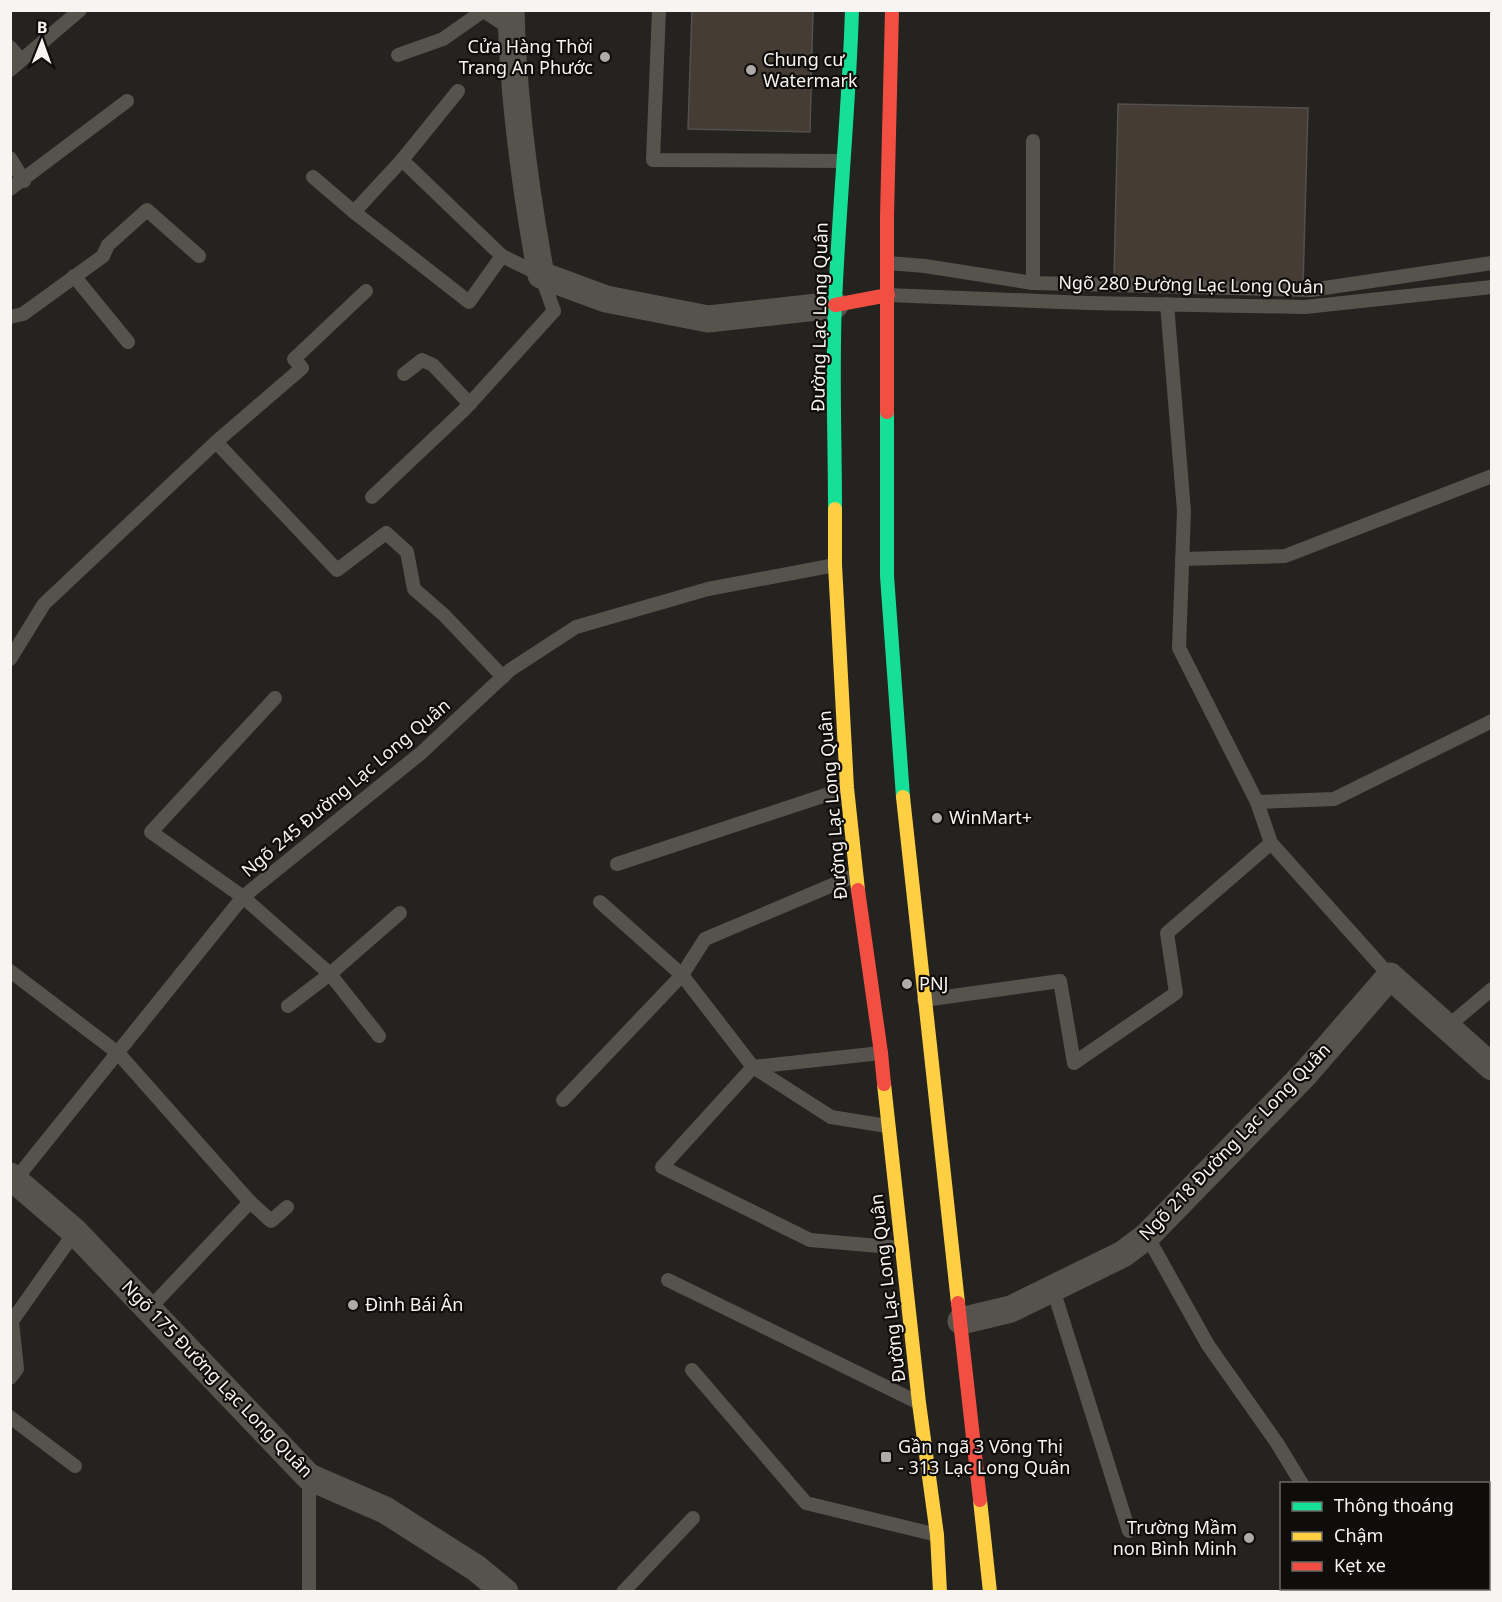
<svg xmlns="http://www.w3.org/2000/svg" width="1502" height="1602" font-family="'Noto Sans',sans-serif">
<rect width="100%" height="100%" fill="#252320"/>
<g fill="#453c34" stroke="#52504e" stroke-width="1.5">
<polygon points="692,10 813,10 810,132 688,129"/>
<polygon points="1118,104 1308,108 1303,285 1114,281"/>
</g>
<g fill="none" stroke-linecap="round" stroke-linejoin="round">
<g stroke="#56534d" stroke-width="14">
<polyline points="482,10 511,29"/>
<polyline points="659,10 653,160 843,161"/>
<polyline points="10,47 21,60"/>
<polyline points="398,55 443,39 483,11"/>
<polyline points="10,70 80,10"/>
<polyline points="1033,141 1033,283"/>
<polyline points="10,158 24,181"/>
<polyline points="313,177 354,212 469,302 502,256"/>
<polyline points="10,189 127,101"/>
<polyline points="354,212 402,160 458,91"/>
<polyline points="888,263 925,266 1033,283 1311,290 1492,263"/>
<polyline points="74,276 128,342"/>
<polyline points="888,295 1088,303 1305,307 1492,287"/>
<polyline points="1167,304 1184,511 1179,648 1257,802 1271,843 1390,976"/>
<polyline points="10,317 23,314 103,256 108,245 147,210 199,256"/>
<polyline points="404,374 422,360 433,365 470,404"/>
<polyline points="216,442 337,570 386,533 407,552 414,589 444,615 503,677"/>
<polyline points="372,497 464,410 554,311 541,275 502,256 402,160"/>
<polyline points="1182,559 1285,556 1492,476"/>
<polyline points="10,659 44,604 216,442 302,368 294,359 366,291"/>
<polyline points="275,698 151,832 243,897 330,974 379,1036"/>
<polyline points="1257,802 1334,799 1492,721"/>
<polyline points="617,864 847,788"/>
<polyline points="600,902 682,975 753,1067 831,1117 887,1126"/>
<polyline points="10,971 118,1053 250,1202 149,1309"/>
<polyline points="924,1000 1060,981 1074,1063 1176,993 1167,933 1271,843"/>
<polyline points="288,1006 330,974 400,913"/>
<polyline points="1447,1027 1492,989"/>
<polyline points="881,1053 753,1067 662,1167 810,1240 902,1248"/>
<polyline points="563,1100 682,975 705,939 856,875"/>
<polyline points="15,1180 243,897 421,753 510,670 576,627 708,589 835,565"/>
<polyline points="250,1202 271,1221 287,1207"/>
<polyline points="1147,1236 1208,1345 1277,1443 1302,1484"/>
<polyline points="668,1280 917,1402"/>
<polyline points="1053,1289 1129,1531"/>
<polyline points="692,1370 806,1503 937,1535"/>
<polyline points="10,1378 17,1369 12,1321 75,1232"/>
<polyline points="10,1417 75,1466"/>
<polyline points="309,1477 309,1592"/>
<polyline points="1367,1588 1369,1592"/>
<polyline points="623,1592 693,1518"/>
</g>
<g stroke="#56534d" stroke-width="27">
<path d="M511,10c2,90 14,177 30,265l65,24 102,20 127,-14"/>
<polyline points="10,1176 75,1232 309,1477 385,1510 476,1568 505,1592"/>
<polyline points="961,1321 1011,1309 1123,1254 1147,1236 1305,1074 1390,976 1492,1067"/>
</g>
<g stroke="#16e098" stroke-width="14">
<polyline points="887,412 887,576 903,797"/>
<path d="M835,509c0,-69 -3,-138 0,-206 4,-98 14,-195 17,-293"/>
</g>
<g stroke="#ffcf43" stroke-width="14">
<polyline points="835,509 835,565 847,788 858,890"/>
<polyline points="903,797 958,1303"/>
<polyline points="884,1084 919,1403 937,1535 940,1592"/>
<polyline points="980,1500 990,1592"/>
</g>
<g stroke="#f24e42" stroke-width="14">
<polyline points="835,305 888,295"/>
<polyline points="887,412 887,216 892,10"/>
<polyline points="858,890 881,1053 884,1084"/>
<polyline points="958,1303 980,1500"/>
</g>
</g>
<g fill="#aeaba8" stroke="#0e0d0b" stroke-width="2">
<circle cx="605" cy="57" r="6"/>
<circle cx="751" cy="70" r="6"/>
<circle cx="937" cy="818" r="6"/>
<circle cx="907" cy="984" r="6"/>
<circle cx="353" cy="1305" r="6"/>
<rect x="880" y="1451" width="12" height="12" rx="3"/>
<circle cx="1249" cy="1538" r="6"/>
</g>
<g text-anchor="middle" stroke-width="4.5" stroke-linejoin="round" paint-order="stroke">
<g font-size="18" fill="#f7f4f1" stroke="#0e0d0b" text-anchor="start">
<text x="593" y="53" text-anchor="end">Cửa Hàng Thời<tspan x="593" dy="21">Trang An Phước</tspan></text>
<text x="763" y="66">Chung cư<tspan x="763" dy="21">Watermark</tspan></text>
<text x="949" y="824">WinMart+</text>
<text x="919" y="990">PNJ</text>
<text x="365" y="1311">Đình Bái Ân</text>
<text x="898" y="1453">Gần ngã 3 Võng Thị<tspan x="898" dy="21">- 313 Lạc Long Quân</tspan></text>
<text x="1237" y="1534" text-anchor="end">Trường Mầm<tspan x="1237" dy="21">non Bình Minh</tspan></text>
</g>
<g font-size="18" fill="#f7f4f1" stroke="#0e0d0b">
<text transform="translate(1191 285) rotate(1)" y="6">Ngõ 280 Đường Lạc Long Quân</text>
<text transform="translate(820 317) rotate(-89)" y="6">Đường Lạc Long Quân</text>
<text transform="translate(346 788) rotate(-40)" y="6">Ngõ 245 Đường Lạc Long Quân</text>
<text transform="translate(833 805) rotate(-95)" y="6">Đường Lạc Long Quân</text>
<text transform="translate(1235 1142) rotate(-46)" y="6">Ngõ 218 Đường Lạc Long Quân</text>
<text transform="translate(888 1288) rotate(-97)" y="6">Đường Lạc Long Quân</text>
<text transform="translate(217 1379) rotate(46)" y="6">Ngõ 175 Đường Lạc Long Quân</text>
</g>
</g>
<rect width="1502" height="1602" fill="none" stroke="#f7f4f1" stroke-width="24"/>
<rect x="1280" y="1482" width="210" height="108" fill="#0e0d0b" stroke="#6b6967" stroke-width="1.5"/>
<rect x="1292" y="1502" width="30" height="9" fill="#16e098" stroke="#6b6967" stroke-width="1.5"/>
<text x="1334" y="1512" font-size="18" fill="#f7f4f1">Thông thoáng</text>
<rect x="1292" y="1532" width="30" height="9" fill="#ffcf43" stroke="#6b6967" stroke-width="1.5"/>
<text x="1334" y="1542" font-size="18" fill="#f7f4f1">Chậm</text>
<rect x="1292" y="1562" width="30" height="9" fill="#f24e42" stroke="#6b6967" stroke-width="1.5"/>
<text x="1334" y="1572" font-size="18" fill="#f7f4f1">Kẹt xe</text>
<g transform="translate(42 42) rotate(1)" stroke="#0e0d0b" stroke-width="4.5" paint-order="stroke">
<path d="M0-4.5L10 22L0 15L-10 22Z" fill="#f7f4f1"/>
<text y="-9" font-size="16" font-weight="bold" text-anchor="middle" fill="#f7f4f1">B</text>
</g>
</svg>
